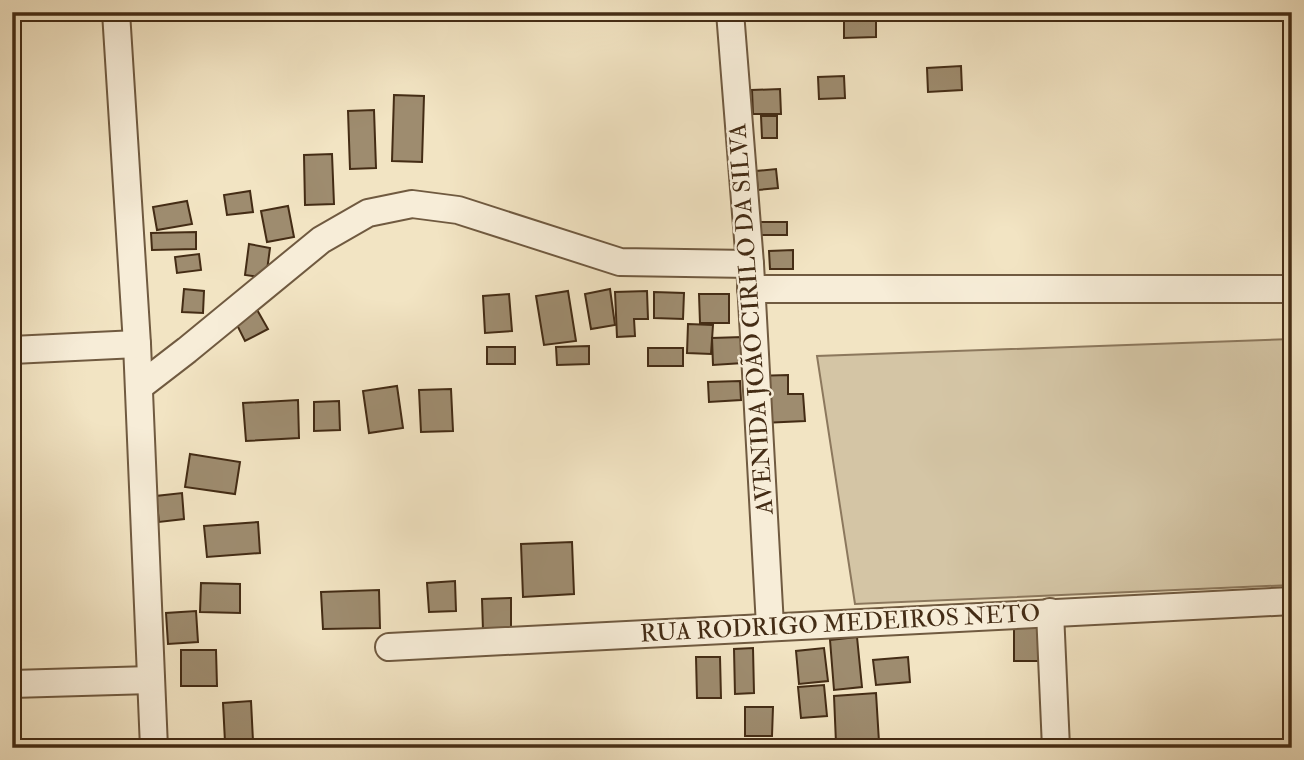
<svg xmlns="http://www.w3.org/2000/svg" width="1304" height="760" font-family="'IM FELL Double Pica',serif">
<rect width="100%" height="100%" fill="#f2e4c3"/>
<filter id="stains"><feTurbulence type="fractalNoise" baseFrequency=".00286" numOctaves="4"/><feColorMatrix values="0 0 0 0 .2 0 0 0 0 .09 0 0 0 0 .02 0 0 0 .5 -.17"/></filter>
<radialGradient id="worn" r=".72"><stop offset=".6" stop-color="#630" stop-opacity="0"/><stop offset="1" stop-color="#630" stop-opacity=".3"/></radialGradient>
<polygon fill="#d4c5a5" stroke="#8c785d" stroke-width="2" points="1292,339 1292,585 855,604 817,356"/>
<g fill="#9e8c6f" stroke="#442c15" stroke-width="2">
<polygon points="876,12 876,37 844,38 844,13"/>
<polygon points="961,66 962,90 928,92 927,68"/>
<polygon points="844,76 845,98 819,99 818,77"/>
<polygon points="780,89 781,114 753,114 752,90"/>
<polygon points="394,95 424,96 422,162 392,161"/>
<polygon points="374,110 376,168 350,169 348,111"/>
<polygon points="761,116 777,116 777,138 762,138"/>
<polygon points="332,154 334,204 305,205 304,155"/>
<polygon points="776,169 778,188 758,190 756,171"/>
<polygon points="250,191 253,212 227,215 224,195"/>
<polygon points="187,201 192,224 157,230 153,207"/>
<polygon points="288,206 294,237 267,242 261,211"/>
<rect x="760" y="222" width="27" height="13"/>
<polygon points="196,232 196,249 152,250 151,233"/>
<polygon points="249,244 270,248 266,278 245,275"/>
<polygon points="793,250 793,269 770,269 769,251"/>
<polygon points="199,254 201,270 177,273 175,257"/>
<polygon points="184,289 204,291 203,313 182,312"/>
<polygon points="610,289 615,325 591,329 585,294"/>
<polygon points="568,291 576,341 544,345 536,296"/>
<polygon points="647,291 648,319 634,319 635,336 617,337 615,292"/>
<polygon points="654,292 684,293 683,319 654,318"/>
<polygon points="509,294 512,331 485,333 483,296"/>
<polygon points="699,294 729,294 729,323 700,323"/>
<polygon points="256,308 268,329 245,341 234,319"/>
<polygon points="688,324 713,325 711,354 687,353"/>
<polygon points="742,337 743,363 713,365 712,338"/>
<polygon points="589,346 589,364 557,365 556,347"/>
<rect x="487" y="347" width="28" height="17"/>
<rect x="648" y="348" width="35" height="18"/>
<polygon points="788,375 788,394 803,394 805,421 760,423 758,376"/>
<polygon points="740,381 741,400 709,402 708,382"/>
<polygon points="397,386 403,428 369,433 363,391"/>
<polygon points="451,389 453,431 421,432 419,390"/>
<polygon points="298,400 299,438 246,441 243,403"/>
<polygon points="339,401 340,430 314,431 314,402"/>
<polygon points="190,454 240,462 235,494 185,487"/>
<polygon points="182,493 184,519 159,522 156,496"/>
<polygon points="258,522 260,553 207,557 204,526"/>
<polygon points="572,542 574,594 523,597 521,544"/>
<polygon points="455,581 456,611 429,612 427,583"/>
<polygon points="201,583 240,584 240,613 200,612"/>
<polygon points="379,590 380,628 323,629 321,592"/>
<polygon points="511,598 511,630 483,631 482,599"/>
<polygon points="196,611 198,642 168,644 166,613"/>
<rect x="1014" y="624" width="27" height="37"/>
<polygon points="857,637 862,687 834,690 830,640"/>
<polygon points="753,648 754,693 735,694 734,649"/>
<polygon points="824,648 828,681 799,684 796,651"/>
<polygon points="181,650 216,650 217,686 181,686"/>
<polygon points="696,657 720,657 721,698 697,698"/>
<polygon points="908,657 910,682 876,685 873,660"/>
<polygon points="824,685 827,716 801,718 798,687"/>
<polygon points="876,693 879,742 836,743 834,696"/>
<polygon points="251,701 253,741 225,742 223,703"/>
<polygon points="745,707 773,707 772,736 745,736"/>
</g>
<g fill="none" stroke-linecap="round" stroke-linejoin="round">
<defs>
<g id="minor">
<polyline points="116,12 137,344 154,748"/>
<polyline points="730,12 750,264 770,626"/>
<polyline points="751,289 1292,289"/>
<polyline points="12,350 137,344"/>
<polyline points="139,387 187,350 321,240 368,213 412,204 458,210 620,262 750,264"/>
<polyline points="1050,612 1056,748"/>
<polyline points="389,647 1292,601"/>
<polyline points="12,684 151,680"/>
</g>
</defs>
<use href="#minor" stroke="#705a40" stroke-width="30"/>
<use href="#minor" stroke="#f7edd8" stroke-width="26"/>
</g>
<g text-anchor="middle" stroke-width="5" stroke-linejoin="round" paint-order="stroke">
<g font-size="24" fill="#442c15" stroke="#f7edd8">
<text transform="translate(751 319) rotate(-94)" y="8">AVENIDA JOÃO CIRILO DA SILVA</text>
<text transform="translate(840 623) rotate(-3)" y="8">RUA RODRIGO MEDEIROS NETO</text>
</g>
</g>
<rect width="1304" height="760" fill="none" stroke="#f2e4c3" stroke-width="42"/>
<rect x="14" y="14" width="1276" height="732" fill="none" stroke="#442c15" stroke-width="3.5"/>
<rect x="21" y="21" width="1262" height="718" fill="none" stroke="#442c15" stroke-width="2"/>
<rect width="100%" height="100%" filter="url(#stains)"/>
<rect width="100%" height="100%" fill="url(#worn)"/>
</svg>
